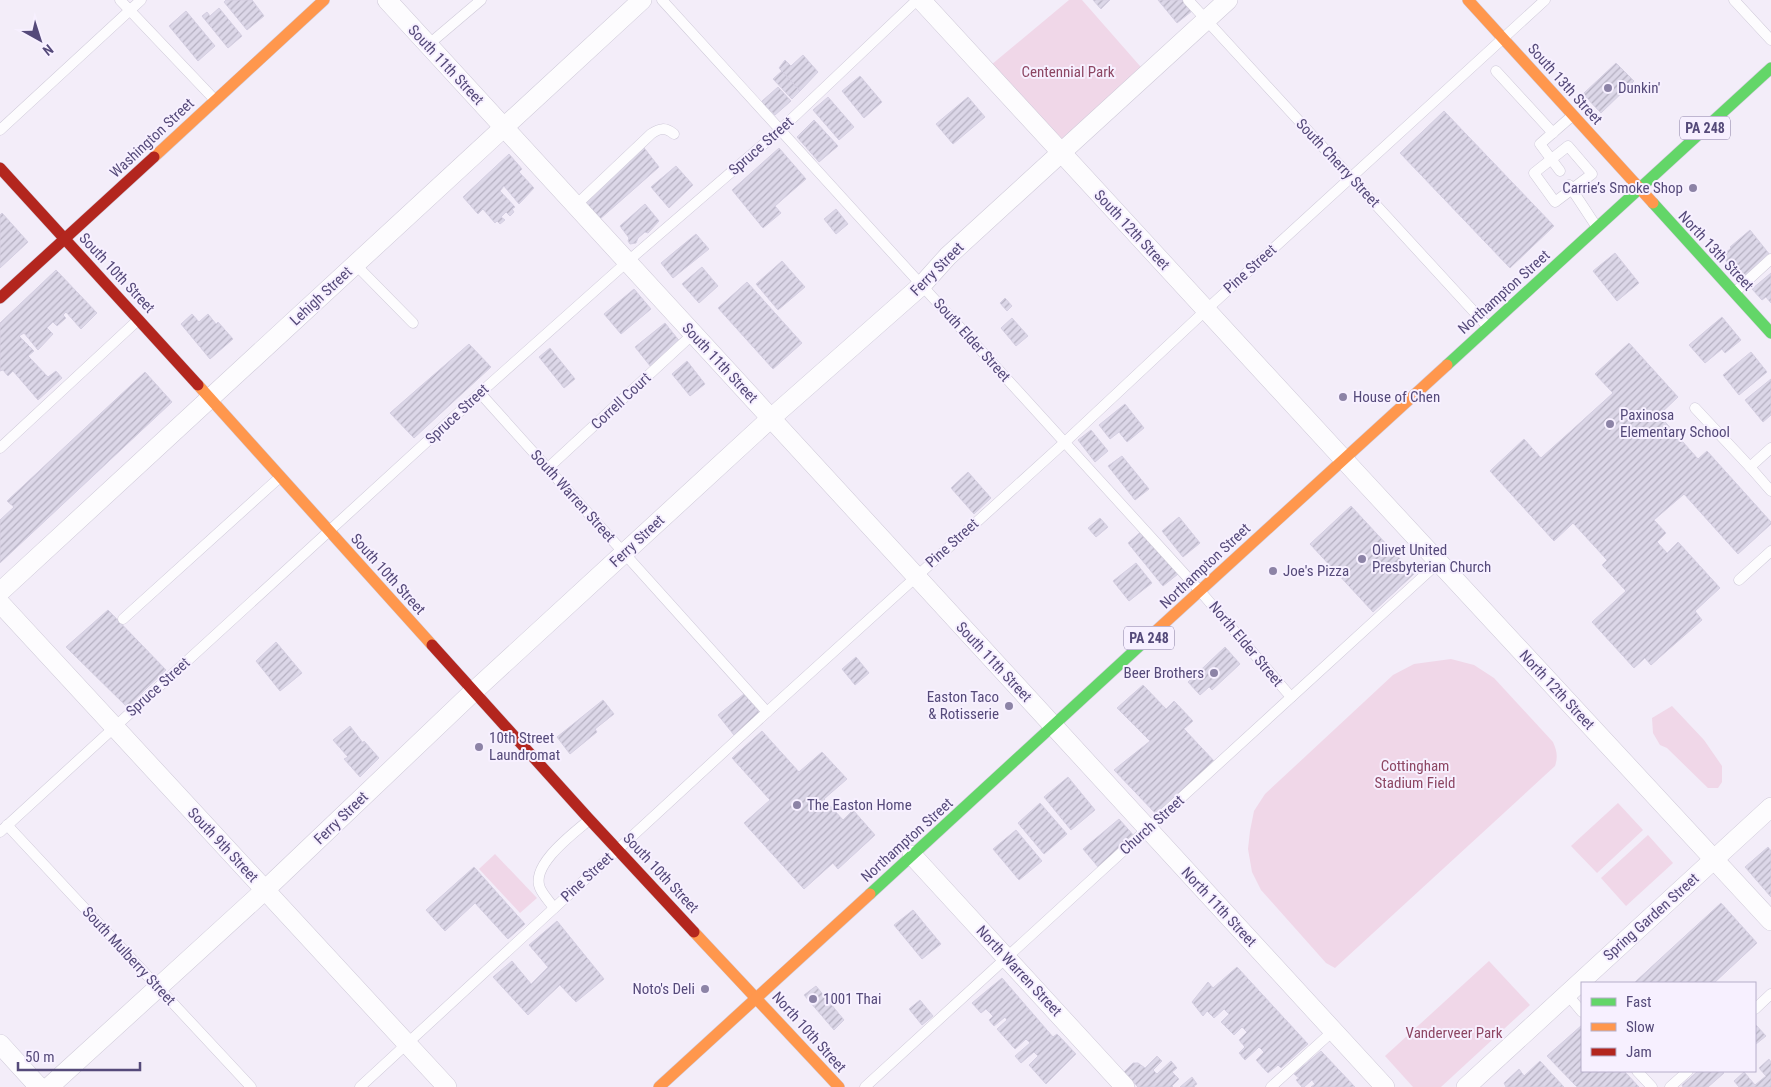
<svg xmlns="http://www.w3.org/2000/svg" width="1771" height="1087" font-family="'Roboto Condensed',sans-serif">
<defs>
<pattern id="building-hatch" width="6" height="6" patternUnits="userSpaceOnUse" patternTransform="scale(1.25)"><rect width="6" height="6" fill="#dcd7e8"/><path d="M-1 1l2-2M0 6l6-6M5 7l2-2" fill="none" stroke="#b5b0c1"/></pattern>
</defs>
<rect width="100%" height="100%" fill="#f3edf9"/>
<g fill="#f0d7e8">
<polygon points="1069,0 1082,0 1147,74 1061,152 985,70"/>
<path d="M1451,659l23,6 20,13 59,64c4,9 5,15 2,24l-220,202 -9,-5 -65,-73 -9,-18 -4,-23 2,-18 4,-20 11,-17 128,-119 21,-11z"/>
<polygon points="1672,706 1704,740 1722,766 1722,782 1718,788 1708,788 1667,748 1660,745 1653,733 1652,718"/>
<polygon points="1618,803 1643,830 1597,873 1571,846"/>
<polygon points="1648,835 1673,863 1626,906 1601,878"/>
<polygon points="495,854 537,898 520,913 479,869"/>
<polygon points="1489,961 1530,1005 1441,1087 1413,1087 1385,1056"/>
</g>
<g fill="url(#building-hatch)" stroke="#d5cfe2">
<polygon points="226,0 252,0 264,16 247,30 224,2"/>
<polygon points="1093,0 1110,0 1101,9"/>
<polygon points="1158,0 1183,0 1192,11 1177,23"/>
<polygon points="219,8 242,36 228,48 202,16 207,12 210,16"/>
<polygon points="186,11 215,46 198,61 169,26"/>
<polygon points="803,55 818,72 800,91 779,68 785,60 791,66"/>
<polygon points="1616,63 1634,81 1601,113 1583,94"/>
<polygon points="782,71 800,91 792,99 773,79"/>
<polygon points="860,76 882,102 864,118 842,91"/>
<polygon points="778,87 791,101 775,115 761,102"/>
<polygon points="828,97 854,127 839,140 813,110"/>
<polygon points="968,97 985,117 953,144 936,124"/>
<polygon points="1444,111 1554,226 1510,268 1400,153"/>
<polygon points="814,120 838,146 819,162 797,137"/>
<polygon points="641,144 659,167 600,219 583,201"/>
<polygon points="779,148 806,179 775,206 781,213 763,228 732,190"/>
<polygon points="509,154 522,169 519,172 534,188 519,204 504,186 500,191 515,207 512,209 514,212 510,216 506,212 501,217 505,220 500,224 497,221 495,223 483,209 478,214 463,197"/>
<polygon points="676,166 693,185 669,208 651,187"/>
<polygon points="645,204 659,221 648,233 645,232 638,238 636,243 630,244 628,241 629,238 620,226"/>
<polygon points="836,209 848,224 836,234 824,219"/>
<polygon points="2,213 28,242 0,268 0,215"/>
<polygon points="1750,230 1770,255 1741,278 1722,256 1731,248 1730,247"/>
<polygon points="696,234 709,249 673,278 661,263"/>
<polygon points="1615,253 1639,283 1617,301 1593,271"/>
<polygon points="782,261 805,287 778,310 756,284"/>
<polygon points="702,267 718,286 699,303 682,284"/>
<polygon points="56,270 97,313 81,329 66,312 63,315 66,318 57,326 53,322 47,328 53,334 38,350 24,333 19,336 34,351 28,356 48,377 56,371 62,378 38,400 13,371 8,376 3,370 0,371 0,323"/>
<polygon points="1771,273 1771,303 1766,297 1762,300 1752,289"/>
<polygon points="747,282 802,343 773,369 718,308"/>
<polygon points="634,289 651,309 621,334 604,314"/>
<polygon points="1005,298 1012,306 1007,311 1000,303"/>
<polygon points="192,314 199,322 208,314 216,324 218,322 233,339 210,359 181,324"/>
<polygon points="1722,317 1741,340 1725,353 1722,349 1705,363 1689,345"/>
<polygon points="1012,318 1028,336 1016,346 1001,328"/>
<polygon points="665,323 681,343 651,367 635,347"/>
<polygon points="1629,343 1678,397 1659,415 1698,459 1707,451 1771,522 1771,524 1738,554 1684,494 1654,520 1666,533 1657,542 1667,553 1678,542 1720,588 1695,611 1702,620 1651,665 1645,658 1634,668 1592,622 1626,591 1602,565 1607,560 1573,523 1554,541 1490,471 1524,439 1541,458 1613,393 1595,374"/>
<polygon points="469,344 491,367 414,438 390,413"/>
<polygon points="550,348 575,379 564,388 539,357"/>
<polygon points="1751,352 1767,372 1739,395 1723,375"/>
<polygon points="687,361 705,384 690,396 672,374"/>
<polygon points="145,372 172,402 0,563 0,520 14,507 7,501"/>
<polygon points="1771,379 1771,415 1763,422 1745,400"/>
<polygon points="1125,404 1144,428 1127,442 1119,432 1110,439 1099,425"/>
<polygon points="1091,430 1108,451 1095,462 1078,440"/>
<polygon points="1122,456 1149,489 1135,500 1108,466"/>
<polygon points="968,472 991,498 974,514 951,488"/>
<polygon points="1351,506 1414,574 1373,612 1310,544"/>
<polygon points="1179,517 1200,543 1183,557 1162,531"/>
<polygon points="1100,518 1108,527 1096,537 1088,528"/>
<polygon points="1143,530 1178,574 1163,586 1128,543"/>
<polygon points="1136,563 1152,583 1129,601 1113,581"/>
<polygon points="108,610 166,670 127,707 66,647"/>
<polygon points="276,642 302,673 280,691 256,661"/>
<polygon points="1225,647 1240,664 1212,690 1209,687 1200,695 1188,682"/>
<polygon points="856,657 869,673 855,685 842,669"/>
<polygon points="1143,685 1166,709 1174,701 1193,721 1184,729 1215,762 1157,815 1114,770 1150,741 1117,708"/>
<polygon points="744,694 761,714 734,735 718,715"/>
<polygon points="603,700 614,714 595,729 597,732 570,754 557,737"/>
<polygon points="350,726 363,743 364,741 379,758 360,777 344,759 348,757 333,740"/>
<polygon points="762,731 799,772 822,752 847,779 824,799 843,820 853,810 875,835 838,869 833,863 804,889 744,823 770,800 732,758"/>
<polygon points="1068,777 1095,810 1071,830 1044,797"/>
<polygon points="1040,803 1067,834 1044,854 1018,823"/>
<polygon points="1119,819 1135,837 1099,868 1083,849"/>
<polygon points="1016,830 1042,861 1019,880 993,849"/>
<polygon points="1768,847 1771,851 1771,897 1745,867"/>
<polygon points="474,867 525,924 508,939 475,903 445,931 426,910"/>
<polygon points="1721,903 1757,943 1714,983 1634,983"/>
<polygon points="913,910 941,944 922,959 894,925"/>
<polygon points="557,921 604,979 576,1002 560,985 528,1015 493,977 512,961 531,984 548,967 529,945"/>
<polygon points="1237,967 1308,1044 1281,1068 1278,1065 1268,1073 1256,1060 1264,1052 1259,1047 1245,1060 1239,1053 1245,1047 1239,1040 1247,1032 1242,1027 1234,1035 1221,1022 1229,1014 1224,1009 1214,1018 1207,1011 1203,1016 1192,1002 1208,982 1213,988"/>
<polygon points="1002,978 1053,1037 1057,1034 1076,1054 1046,1084 1029,1065 1038,1056 1034,1052 1021,1063 1015,1056 1030,1043 1026,1039 1015,1049 997,1029 1007,1020 1005,1017 994,1026 989,1020 993,1016 986,1009 981,1013 972,1003"/>
<polygon points="816,986 844,1020 834,1030 804,995"/>
<polygon points="920,1000 933,1016 922,1025 909,1009"/>
<polygon points="1755,1024 1766,1036 1756,1044 1755,1043"/>
<polygon points="1582,1025 1582,1071 1624,1071 1639,1087 1577,1087 1547,1056"/>
<polygon points="1321,1051 1355,1087 1311,1087 1315,1084 1312,1080 1304,1087 1302,1087 1296,1080 1299,1078 1294,1074"/>
<polygon points="1157,1056 1162,1061 1153,1070 1157,1074 1171,1061 1177,1068 1172,1072 1179,1079 1172,1086 1173,1087 1138,1087 1124,1072 1133,1063 1138,1063 1145,1068"/>
<polygon points="1769,1059 1771,1062 1771,1087 1739,1087 1734,1081 1744,1072 1755,1085 1766,1076 1759,1068"/>
<polygon points="1540,1061 1564,1087 1506,1087 1504,1083 1519,1069 1524,1076"/>
<polygon points="1698,1071 1722,1071 1724,1073 1708,1087 1683,1087 1682,1085"/>
<polygon points="1192,1077 1197,1084 1194,1086 1195,1087 1180,1087"/>
</g>
<g fill="none" stroke-linecap="round" stroke-linejoin="round">
<defs>
<g id="lane">
<polyline points="120,0 214,99"/>
<polyline points="662,0 1200,591 1291,697"/>
<polyline points="1188,0 1488,327"/>
<polyline points="1734,0 1771,40"/>
<polyline points="428,45 481,0"/>
<polyline points="1496,71 1553,133"/>
<polyline points="0,130 141,0"/>
<polygon points="1568,146 1592,174 1555,202 1534,173"/>
<polyline points="1560,171 1540,144 1572,116"/>
<polyline points="1569,185 1596,226"/>
<path d="M575,206l76,-72c9,-6 14,-7 23,0"/>
<polyline points="355,264 413,323"/>
<polyline points="1735,292 1771,259"/>
<polyline points="480,393 767,712"/>
<polyline points="1695,408 1750,467 1771,448"/>
<polyline points="0,448 138,320"/>
<polyline points="1750,467 1771,491"/>
<polyline points="548,468 693,334"/>
<polyline points="1739,580 1771,551"/>
<polyline points="123,619 279,478"/>
<polyline points="7,825 251,1087"/>
<polyline points="0,832 480,393 627,262 780,130 917,0"/>
<path d="M554,908c-4,-6 -11,-13 -14,-20 -10,-23 34,-55 49,-68"/>
<polyline points="1567,994 1582,1012"/>
<polyline points="1755,1009 1771,994"/>
<polyline points="1637,1071 1652,1087"/>
<polyline points="360,1087 767,712 1065,442 1206,310 1545,0"/>
<polyline points="865,1087 1439,562"/>
<polyline points="1271,1087 1333,1031"/>
<polyline points="1670,1087 1688,1071"/>
</g>
<g id="street">
<polyline points="387,0 1385,1087"/>
<polyline points="921,0 1359,476 1771,921"/>
<polyline points="0,592 642,0"/>
<polyline points="0,603 447,1087"/>
<polyline points="912,855 1125,1087"/>
<polyline points="0,1044 39,1087"/>
<polyline points="49,1087 265,890 474,691 770,419 922,285 948,256 1228,0"/>
<polyline points="1466,1087 1771,807"/>
</g>
<g id="fast">
<polyline points="1653,203 1771,333"/>
<polyline points="1447,365 1771,68"/>
<polyline points="870,894 1146,640"/>
</g>
<g id="slow">
<polyline points="1468,0 1653,203"/>
<polyline points="154,157 324,0"/>
<polyline points="198,385 432,645"/>
<polyline points="1146,640 1447,365"/>
<polyline points="694,932 839,1087"/>
<polyline points="659,1087 870,894"/>
</g>
<g id="jam">
<polyline points="0,168 198,385"/>
<polyline points="0,298 154,157"/>
<polyline points="432,645 589,819 694,932"/>
</g>
</defs>
<use href="#lane" stroke="#cec9d8" stroke-width="11"/>
<use href="#street" stroke="#cec9d8" stroke-width="20"/>
<use href="#fast" stroke="#cfcada" stroke-width="12"/>
<use href="#slow" stroke="#cfcada" stroke-width="12"/>
<use href="#jam" stroke="#cfcada" stroke-width="12"/>
<use href="#lane" stroke="#fdfcfe" stroke-width="10"/>
<use href="#street" stroke="#fdfcfe" stroke-width="19"/>
<use href="#fast" stroke="#63d668" stroke-width="11"/>
<use href="#slow" stroke="#ff974d" stroke-width="11"/>
<use href="#jam" stroke="#b3261e" stroke-width="11"/>
</g>
<g fill="#8c83a6" stroke="#f7f0ff" stroke-width="2">
<circle cx="1608" cy="88" r="5"/>
<circle cx="1693" cy="188" r="5"/>
<circle cx="1343" cy="397" r="5"/>
<circle cx="1610" cy="424" r="5"/>
<circle cx="1362" cy="559" r="5"/>
<circle cx="1273" cy="571" r="5"/>
<circle cx="1214" cy="673" r="5"/>
<circle cx="1009" cy="706" r="5"/>
<circle cx="479" cy="747" r="5"/>
<circle cx="797" cy="805" r="5"/>
<circle cx="705" cy="989" r="5"/>
<circle cx="813" cy="999" r="5"/>
</g>
<g text-anchor="middle" stroke-width="4" stroke-linejoin="round" paint-order="stroke">
<g fill="#f7f0ff" stroke="#867ca2" stroke-width="1">
<rect x="1680" y="116.5" width="50" height="23" rx="4"/>
<rect x="1124" y="626.5" width="50" height="23" rx="4"/>
</g>
<g font-size="14" font-weight="bold" fill="#554a7a">
<text x="1705" y="133">PA 248</text>
<text x="1149" y="643">PA 248</text>
</g>
<g font-size="15" fill="#554a7a" stroke="#f7f0ff">
<text transform="translate(446 65) rotate(47)" y="5">South 11th Street</text>
<text transform="translate(1565 84) rotate(48)" y="5">South 13th Street</text>
<text transform="translate(152 138) rotate(-43)" y="5">Washington Street</text>
<text transform="translate(761 146) rotate(-41)" y="5">Spruce Street</text>
<text transform="translate(1338 163) rotate(47)" y="5">South Cherry Street</text>
<text transform="translate(1132 230) rotate(47)" y="5">South 12th Street</text>
<text transform="translate(1716 251) rotate(47)" y="5">North 13th Street</text>
<text transform="translate(937 269) rotate(-45)" y="5">Ferry Street</text>
<text transform="translate(1250 269) rotate(-42)" y="5">Pine Street</text>
<text transform="translate(117 273) rotate(47)" y="5">South 10th Street</text>
<text transform="translate(1504 292) rotate(-42)" y="5">Northampton Street</text>
<text transform="translate(321 296) rotate(-43)" y="5">Lehigh Street</text>
<text transform="translate(972 340) rotate(48)" y="5">South Elder Street</text>
<text transform="translate(720 363) rotate(47)" y="5">South 11th Street</text>
<text transform="translate(621 401) rotate(-43)" y="5">Correll Court</text>
<text transform="translate(457 414) rotate(-43)" y="5">Spruce Street</text>
<text transform="translate(573 496) rotate(48)" y="5">South Warren Street</text>
<text transform="translate(637 541) rotate(-43)" y="5">Ferry Street</text>
<text transform="translate(952 543) rotate(-42)" y="5">Pine Street</text>
<text transform="translate(1205 566) rotate(-43)" y="5">Northampton Street</text>
<text transform="translate(388 574) rotate(48)" y="5">South 10th Street</text>
<text transform="translate(1246 644) rotate(50)" y="5">North Elder Street</text>
<text transform="translate(994 662) rotate(47)" y="5">South 11th Street</text>
<text transform="translate(158 687) rotate(-42)" y="5">Spruce Street</text>
<text transform="translate(1557 690) rotate(47)" y="5">North 12th Street</text>
<text transform="translate(341 818) rotate(-44)" y="5">Ferry Street</text>
<text transform="translate(1152 825) rotate(-42)" y="5">Church Street</text>
<text transform="translate(907 840) rotate(-42)" y="5">Northampton Street</text>
<text transform="translate(223 845) rotate(47)" y="5">South 9th Street</text>
<text transform="translate(661 873) rotate(47)" y="5">South 10th Street</text>
<text transform="translate(587 877) rotate(-43)" y="5">Pine Street</text>
<text transform="translate(1219 907) rotate(47)" y="5">North 11th Street</text>
<text transform="translate(1651 917) rotate(-42)" y="5">Spring Garden Street</text>
<text transform="translate(129 956) rotate(47)" y="5">South Mulberry Street</text>
<text transform="translate(1019 971) rotate(47)" y="5">North Warren Street</text>
<text transform="translate(809 1032) rotate(48)" y="5">North 10th Street</text>
</g>
<g font-size="15" fill="#8d4663" stroke="#f7f0ff">
<text x="1068" y="77">Centennial Park</text>
<text x="1415" y="771">Cottingham<tspan x="1415" dy="17">Stadium Field</tspan></text>
<text x="1454" y="1038">Vanderveer Park</text>
</g>
<g font-size="15" fill="#554a7a" stroke="#f7f0ff" text-anchor="start">
<text x="1618" y="93">Dunkin'</text>
<text x="1683" y="193" text-anchor="end">Carrie’s Smoke Shop</text>
<text x="1353" y="402">House of Chen</text>
<text x="1620" y="420">Paxinosa<tspan x="1620" dy="17">Elementary School</tspan></text>
<text x="1372" y="555">Olivet United<tspan x="1372" dy="17">Presbyterian Church</tspan></text>
<text x="1283" y="576">Joe's Pizza</text>
<text x="1204" y="678" text-anchor="end">Beer Brothers</text>
<text x="999" y="702" text-anchor="end">Easton Taco<tspan x="999" dy="17">&amp; Rotisserie</tspan></text>
<text x="489" y="743">10th Street<tspan x="489" dy="17">Laundromat</tspan></text>
<text x="807" y="810">The Easton Home</text>
<text x="695" y="994" text-anchor="end">Noto's Deli</text>
<text x="823" y="1004">1001 Thai</text>
</g>
</g>
<rect x="1581" y="982" width="175" height="90" fill="#f7f0ff" stroke="#b6aeca"/>
<rect x="1591" y="998" width="25" height="8" fill="#63d668" stroke="#b6aeca"/>
<text x="1626" y="1007" font-size="15" fill="#554a7a">Fast</text>
<rect x="1591" y="1023" width="25" height="8" fill="#ff974d" stroke="#b6aeca"/>
<text x="1626" y="1032" font-size="15" fill="#554a7a">Slow</text>
<rect x="1591" y="1048" width="25" height="8" fill="#b3261e" stroke="#b6aeca"/>
<text x="1626" y="1057" font-size="15" fill="#554a7a">Jam</text>
<g transform="translate(40 40) rotate(141)" stroke="#f7f0ff" stroke-width="4" paint-order="stroke">
<path d="M0-4L9 19L0 12L-9 19Z" fill="#554a7a"/>
<text y="-8" font-size="14" font-weight="bold" text-anchor="middle" fill="#554a7a">N</text>
</g>
<path d="M18 1062v8h122v-8" fill="none" stroke="#554a7a" stroke-width="2.5"/>
<text x="25" y="1062" font-size="15" fill="#554a7a" stroke="#f7f0ff" stroke-width="4" paint-order="stroke">50 m</text>
</svg>
